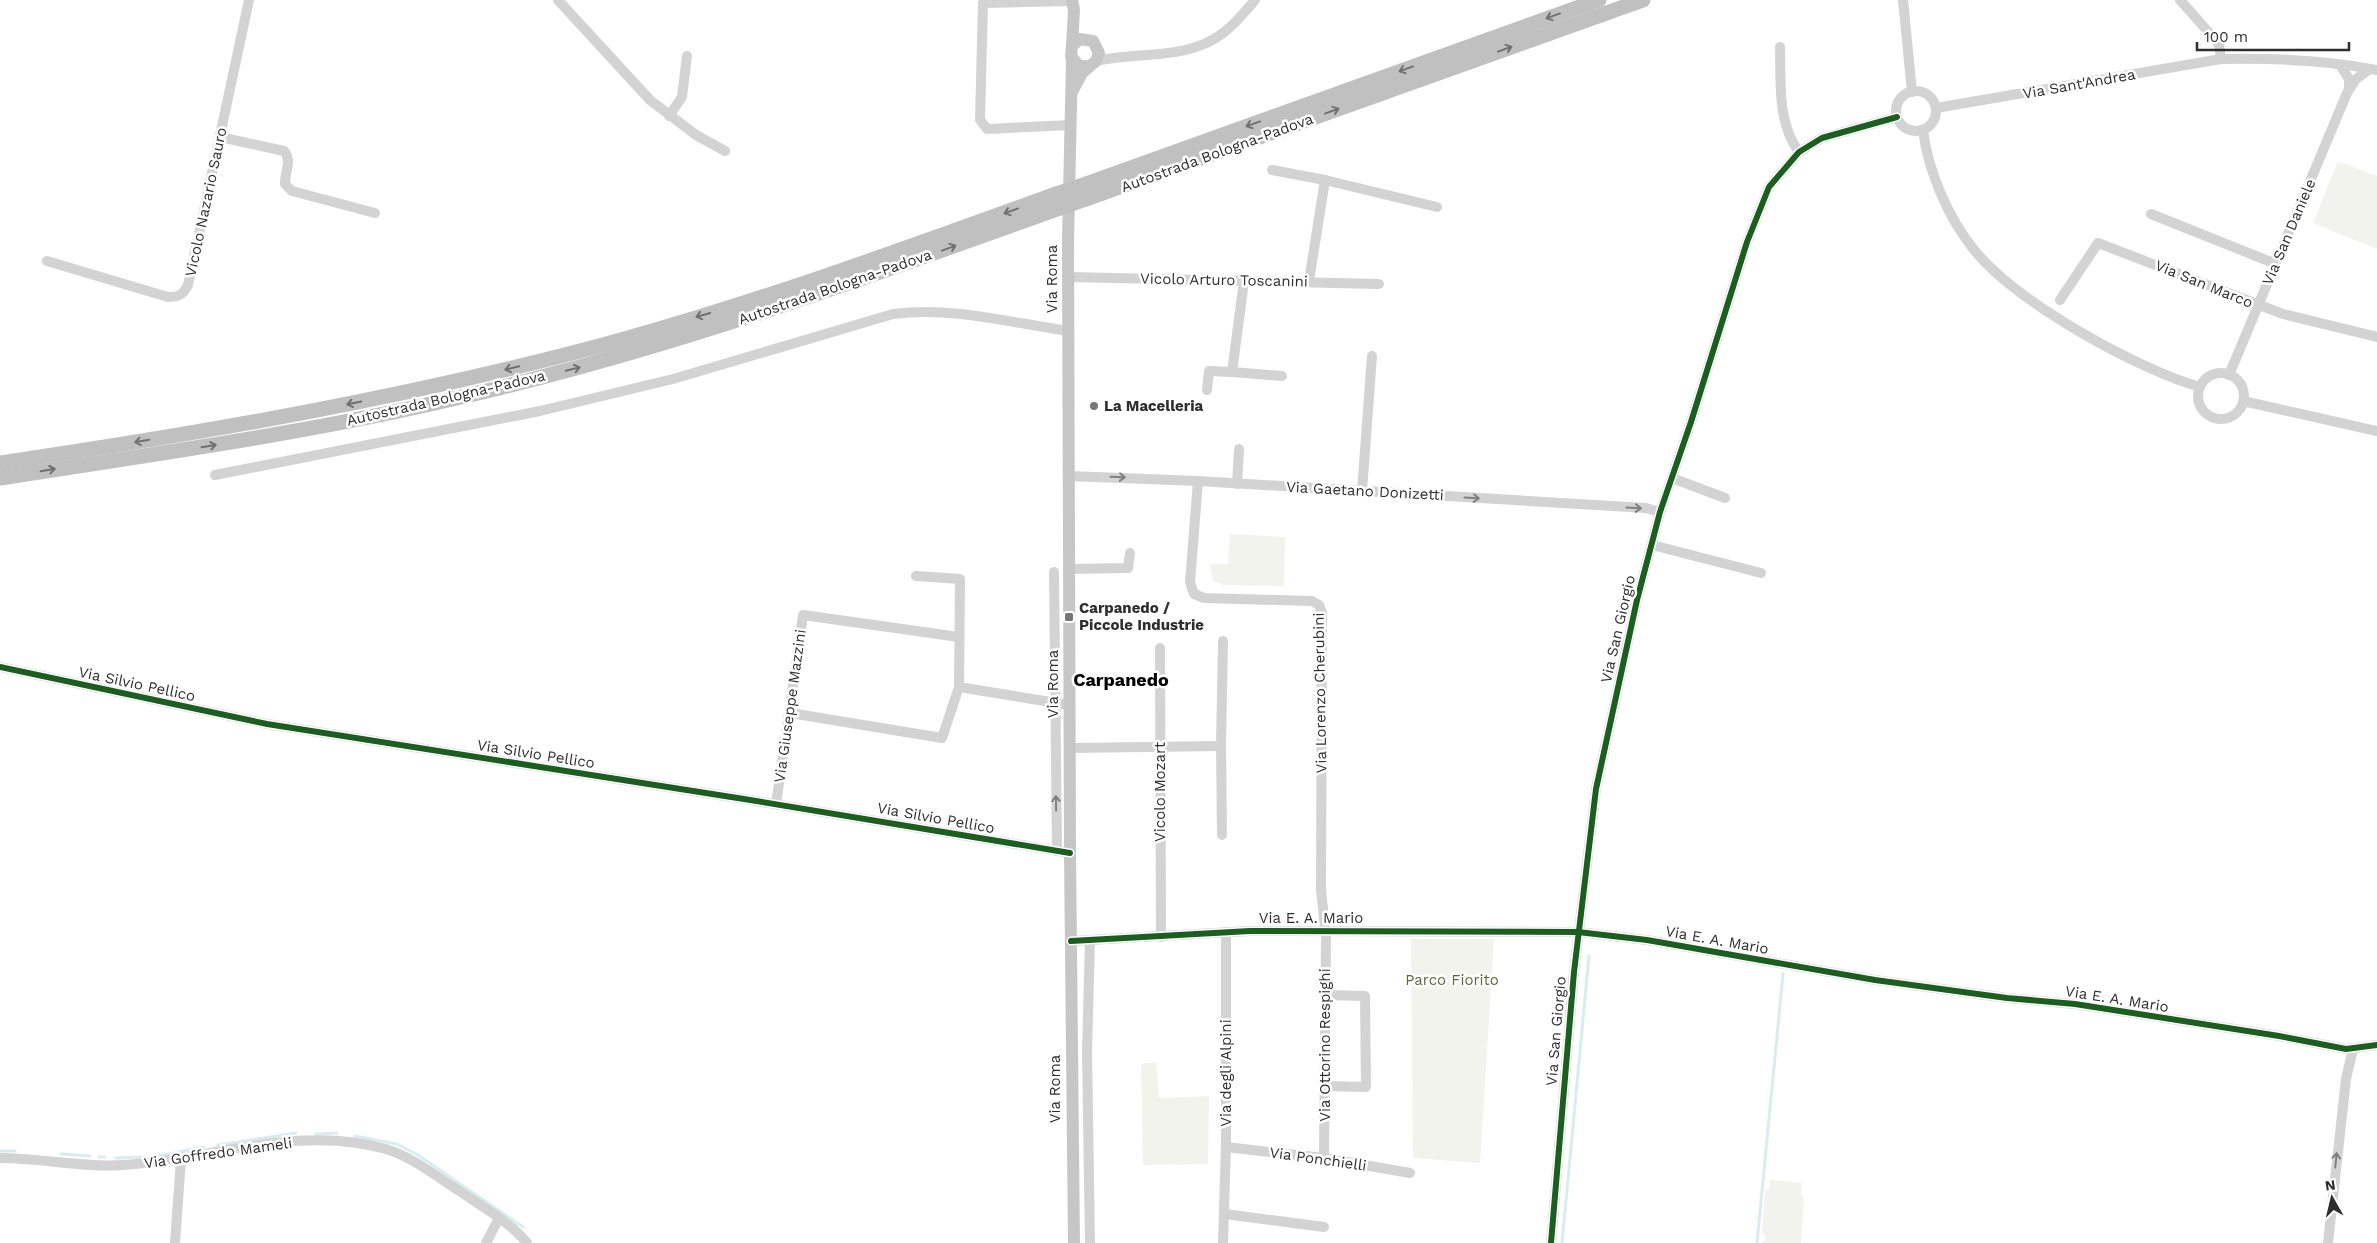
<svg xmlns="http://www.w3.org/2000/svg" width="2377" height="1243" font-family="'Work Sans',sans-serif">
<rect width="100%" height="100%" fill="#fff"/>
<g fill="#f2f3ec">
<polygon points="2338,161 2377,176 2377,249 2313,223"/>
<polygon points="1230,534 1285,537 1284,586 1224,585 1213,581 1210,564 1228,564"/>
<polygon points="1411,939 1494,939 1480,1163 1413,1158"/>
<polygon points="1156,1062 1159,1098 1209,1096 1208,1164 1143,1165 1141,1064"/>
<polygon points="1770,1180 1802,1183 1801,1196 1804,1197 1801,1243 1761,1243 1762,1241 1765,1241 1765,1235 1762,1235 1765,1190 1769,1190"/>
</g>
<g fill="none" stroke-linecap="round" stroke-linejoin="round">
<g stroke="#d9edf0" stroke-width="3">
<polyline points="316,1134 337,1133"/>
<polyline points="355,1136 397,1144 418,1155 523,1227"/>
<polyline points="218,1145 296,1133"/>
<polyline points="0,1151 15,1151"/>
<polyline points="61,1154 90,1156"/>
<polyline points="158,1156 204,1147"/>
<polyline points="99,1157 105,1157"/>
<polyline points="116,1158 145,1157"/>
<polyline points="1562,1243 1589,956"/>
<polyline points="1757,1243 1783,974"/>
</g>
<g stroke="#d3d3d3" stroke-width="10">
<polyline points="558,0 650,100 696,135 725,151"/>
<polyline points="1903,0 1912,92"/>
<polyline points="2180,0 2219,44 2221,59"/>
<path d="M1780,47c1,34 -3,76 19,105"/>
<path d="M1096,61c41,-10 91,0 127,-28 12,-9 22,-21 32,-33"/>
<polyline points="2340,65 2349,79 2349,89"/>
<circle cx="1916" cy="111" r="20"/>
<path d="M1936,108l285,-49c52,-1 105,1 156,11"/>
<polyline points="669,116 682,97 687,56"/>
<polyline points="1071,125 987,129 980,120 983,3 1072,1"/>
<path d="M1923,130c5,41 25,88 52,121 42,51 161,118 225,136"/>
<path d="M220,137l64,14c9,10 0,22 1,33l7,7 83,22"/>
<polyline points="1272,170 1325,180 1437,207"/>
<polyline points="2151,214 2276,264"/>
<path d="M47,261l121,36c10,0 15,-2 20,-12l61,-285"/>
<polyline points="1069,277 1379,284"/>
<polyline points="1244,281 1232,372 1282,376"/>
<polyline points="1309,281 1325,180"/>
<polyline points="2060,300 2098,243 2283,314 2377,337"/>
<circle cx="2221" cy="396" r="23"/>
<polyline points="2229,375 2347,93 2356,79 2370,69"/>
<polyline points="1207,390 1209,371 1232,372"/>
<polyline points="2243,401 2377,431"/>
<path d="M215,475l325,-64 133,-32 220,-65c59,-8 118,9 176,17"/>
<polyline points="1069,476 1198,481 1646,508 1660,512"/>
<polyline points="1672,478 1725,498"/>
<polyline points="1198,481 1190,582 1194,594 1204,598 1312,601 1319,605 1322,613 1321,890 1326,937 1324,1158"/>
<polyline points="1237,484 1239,449"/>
<polyline points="1362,491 1372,356"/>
<polyline points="1652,545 1761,573"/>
<polyline points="1069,569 1128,568 1130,553"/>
<polyline points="1054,572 1057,851"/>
<polyline points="916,576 960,579 959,687"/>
<polyline points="1160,648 1161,937"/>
<polyline points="0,667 267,724 744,799 1070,853"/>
<polyline points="790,713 942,738 959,687 1069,705"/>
<polyline points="1221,746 1222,835"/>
<polyline points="1070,748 1221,746 1223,641"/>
<polyline points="776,804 803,615 959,637"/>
<polyline points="1090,940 1087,1051 1090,1243"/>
<polyline points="1071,941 1250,931 1578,932 1647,940 1875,980 2007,998 2075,1004 2279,1036 2346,1049 2377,1045"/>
<polyline points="1325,1086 1366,1087 1365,996 1326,995"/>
<polyline points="1226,1147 1324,1158 1410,1173"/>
<path d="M0,1158c41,0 83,10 124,7 86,-6 176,-41 262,-16 26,8 50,27 72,41 23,16 51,31 69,53"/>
<polyline points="1225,1214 1324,1227"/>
<polyline points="175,1243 181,1159"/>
<polyline points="486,1243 499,1218"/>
<polyline points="1223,1243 1226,1143 1226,932"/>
<polyline points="1551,1243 1574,972 1596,789 1637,600 1660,512 1691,422 1747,242 1769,187 1799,152 1822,138 1897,117"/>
<polyline points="2328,1243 2346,1079 2353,1049"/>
</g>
<g stroke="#c6c6c6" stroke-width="12">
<polyline points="1072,46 1074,10 1072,0"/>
<polyline points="1072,60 1068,241 1070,853 1074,1243"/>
<polyline points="1073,90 1082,73 1096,61 1099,53 1093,41 1080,39 1072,46 1071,56 1079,66 1088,66"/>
</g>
<g stroke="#c0c0c0" stroke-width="15">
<polyline points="1086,184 1599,0"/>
<polyline points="1089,198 1643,0"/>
<path d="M0,463c203,-30 405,-65 603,-118 154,-42 304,-97 453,-151"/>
<path d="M0,478c154,-24 309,-45 461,-81 205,-47 402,-118 599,-189"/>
</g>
<g stroke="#c0c0c0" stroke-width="15">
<polyline points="1056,194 1086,184"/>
<polyline points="1060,208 1089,198"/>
</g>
<defs>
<g id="cycleway">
<polyline points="0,667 267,724 744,799 1070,853"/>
<polyline points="1071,941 1250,931 1578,932 1647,940 1875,980 2007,998 2075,1004 2279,1036 2346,1049 2377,1045"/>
<polyline points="1551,1243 1574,972 1596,789 1637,600 1660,512 1691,422 1747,242 1769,187 1799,152 1822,138 1897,117"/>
</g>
</defs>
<use href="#cycleway" stroke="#fff" stroke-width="9"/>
<use href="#cycleway" stroke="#1b5e20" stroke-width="6"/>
</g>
<defs><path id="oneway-shaft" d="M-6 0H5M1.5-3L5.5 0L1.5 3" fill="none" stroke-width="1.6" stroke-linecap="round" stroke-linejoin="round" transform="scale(1.25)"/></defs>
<g stroke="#707070">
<use href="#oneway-shaft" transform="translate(1553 16) rotate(160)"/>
<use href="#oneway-shaft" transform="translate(1505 49) rotate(-20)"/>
<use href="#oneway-shaft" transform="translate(1406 69) rotate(160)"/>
<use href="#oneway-shaft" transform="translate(1332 111) rotate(-20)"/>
<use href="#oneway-shaft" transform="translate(1253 124) rotate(160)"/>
<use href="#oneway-shaft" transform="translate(1011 211) rotate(160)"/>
<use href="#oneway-shaft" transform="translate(949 248) rotate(-20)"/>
<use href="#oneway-shaft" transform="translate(703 315) rotate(164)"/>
<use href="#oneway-shaft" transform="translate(512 368) rotate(166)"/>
<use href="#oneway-shaft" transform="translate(573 369) rotate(-14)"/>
<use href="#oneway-shaft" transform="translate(354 403) rotate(168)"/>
<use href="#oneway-shaft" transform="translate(142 441) rotate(170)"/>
<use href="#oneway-shaft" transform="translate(209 446) rotate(-9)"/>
<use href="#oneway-shaft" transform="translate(48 470) rotate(-9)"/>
</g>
<g stroke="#808080">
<use href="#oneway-shaft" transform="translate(1118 477) rotate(2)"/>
<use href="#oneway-shaft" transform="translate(1472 498) rotate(3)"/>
<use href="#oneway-shaft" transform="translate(1634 508) rotate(3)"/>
<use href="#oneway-shaft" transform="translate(1056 803) rotate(-91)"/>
<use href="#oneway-shaft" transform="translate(2336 1160) rotate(-84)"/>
</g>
<g fill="#777" stroke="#fff" stroke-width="2">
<circle cx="1094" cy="406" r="5"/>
<rect x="1064" y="612" width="10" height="10" rx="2.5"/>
</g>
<g text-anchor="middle" stroke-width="5" stroke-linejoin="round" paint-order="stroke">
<g font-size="15" fill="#2e2e2e" stroke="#fff">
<text transform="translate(2079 84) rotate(-10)" y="5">Via Sant'Andrea</text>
<text transform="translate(1217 153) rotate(-20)" y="5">Autostrada Bologna-Padova</text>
<text transform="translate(206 202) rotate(-78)" y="5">Vicolo Nazario Sauro</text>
<text transform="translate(2289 232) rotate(-67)" y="5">Via San Daniele</text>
<text transform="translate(1052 279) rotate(-90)" y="5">Via Roma</text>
<text transform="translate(1224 280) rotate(1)" y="5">Vicolo Arturo Toscanini</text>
<text transform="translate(2204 284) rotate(22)" y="5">Via San Marco</text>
<text transform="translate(835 287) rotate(-19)" y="5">Autostrada Bologna-Padova</text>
<text transform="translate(446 398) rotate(-13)" y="5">Autostrada Bologna-Padova</text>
<text transform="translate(1365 491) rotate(3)" y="5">Via Gaetano Donizetti</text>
<text transform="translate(1618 629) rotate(-77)" y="5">Via San Giorgio</text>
<text transform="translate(137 684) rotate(12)" y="5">Via Silvio Pellico</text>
<text transform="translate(1053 684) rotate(-90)" y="5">Via Roma</text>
<text transform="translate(1320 693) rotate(-91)" y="5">Via Lorenzo Cherubini</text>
<text transform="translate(790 706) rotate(-82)" y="5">Via Giuseppe Mazzini</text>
<text transform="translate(536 754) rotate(9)" y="5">Via Silvio Pellico</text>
<text transform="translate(1160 792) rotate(-90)" y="5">Vicolo Mozart</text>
<text transform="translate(936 818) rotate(10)" y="5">Via Silvio Pellico</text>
<text x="1311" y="923">Via E. A. Mario</text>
<text transform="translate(1717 940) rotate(10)" y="5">Via E. A. Mario</text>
<text transform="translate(2117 999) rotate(9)" y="5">Via E. A. Mario</text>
<text transform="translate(1556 1031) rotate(-85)" y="5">Via San Giorgio</text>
<text transform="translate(1325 1045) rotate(-90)" y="5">Via Ottorino Respighi</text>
<text transform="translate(1226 1073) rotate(-90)" y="5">Via degli Alpini</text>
<text transform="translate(1055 1089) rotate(-90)" y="5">Via Roma</text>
<text transform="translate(218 1153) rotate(-8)" y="5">Via Goffredo Mameli</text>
<text transform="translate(1318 1159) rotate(8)" y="5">Via Ponchielli</text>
</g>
<g font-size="15" font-weight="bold" fill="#2e2e2e" stroke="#fff" text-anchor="start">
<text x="1104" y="411">La Macelleria</text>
<text x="1079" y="613">Carpanedo /<tspan x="1079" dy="17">Piccole Industrie</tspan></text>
</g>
<g font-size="15" fill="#5c673e" stroke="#fff">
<text x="1452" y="985">Parco Fiorito</text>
</g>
<g font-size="18" font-weight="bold" fill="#000" stroke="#fff">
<text x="1121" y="686">Carpanedo</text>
</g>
</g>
<g transform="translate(2332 1198) rotate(352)" stroke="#ffffff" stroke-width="4" paint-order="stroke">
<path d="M0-4L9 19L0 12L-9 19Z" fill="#2e2e2e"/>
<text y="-8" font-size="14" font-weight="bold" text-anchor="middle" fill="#2e2e2e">N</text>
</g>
<path d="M2197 42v8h152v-8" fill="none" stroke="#2e2e2e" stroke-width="2.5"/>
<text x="2204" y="42" font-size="15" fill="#2e2e2e" stroke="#ffffff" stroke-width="4" paint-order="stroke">100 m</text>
</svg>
